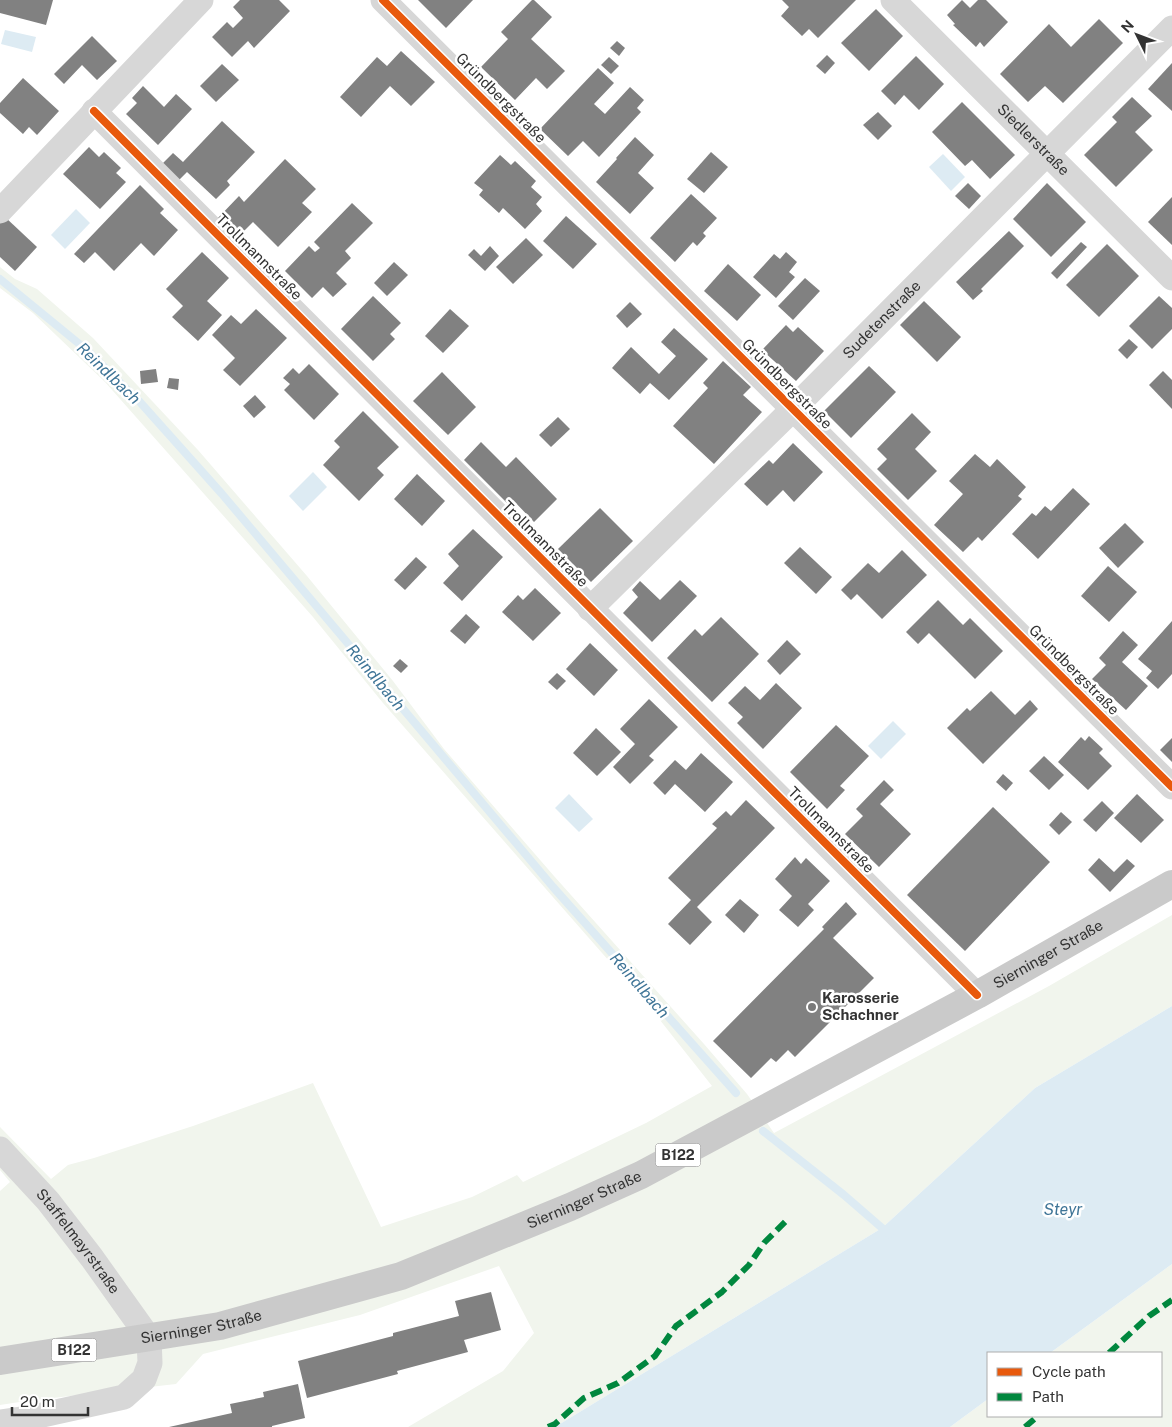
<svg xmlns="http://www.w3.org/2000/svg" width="1172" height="1427" font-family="'Public Sans',sans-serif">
<rect width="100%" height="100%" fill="#fff"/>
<g fill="#f1f5ed">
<polygon points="0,267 15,279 37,289 93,338 198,450 307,576 393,681 444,749 554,876 704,1044 747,1094 774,1133 1049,986 1172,915 1172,1006 1035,1088 882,1228 555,1427 408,1427 503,1371 534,1333 499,1266 360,1315 203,1354 176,1384 26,1401 0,1405 0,1191 10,1182 0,1170 0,1127 51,1179 68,1165 94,1158 193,1126 313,1083 381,1227 472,1197 517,1175 523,1182 646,1123 712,1086 652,1010 383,703 313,617 105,382 33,313 0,288"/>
<polygon points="1172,1264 1172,1427 950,1427 988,1399 988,1416 1161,1416 1161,1353 1050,1353"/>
</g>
<g fill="#ddebf3">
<polygon points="5,30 36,37 32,52 1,44"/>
<polygon points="943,154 965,177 951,191 929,167"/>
<polygon points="76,209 90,223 65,249 51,235"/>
<polygon points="313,472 327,487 303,511 289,496"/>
<polygon points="893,721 906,734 881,759 868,746"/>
<polygon points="569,794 593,819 579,832 555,808"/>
<polygon points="1172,1006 1172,1264 1050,1353 988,1353 988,1399 950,1427 555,1427 882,1228 1035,1088"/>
</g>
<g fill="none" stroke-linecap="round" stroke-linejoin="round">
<g stroke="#ddebf3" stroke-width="8">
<polyline points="0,279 88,351 139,401 222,494 553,887 736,1093"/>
<polyline points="763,1131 844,1195 889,1234"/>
</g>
</g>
<g fill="#818181">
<polygon points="0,0 53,0 46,25 0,13"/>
<polygon points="240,0 279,0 290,11 254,48 248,41 232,57 212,37 227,22 233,28 243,18 233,7"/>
<polygon points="418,0 473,0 446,28"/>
<polygon points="532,0 534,0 552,17 531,39 565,71 547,89 536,78 515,100 481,67 508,39 501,32"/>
<polygon points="782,0 856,0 818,38 809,29 802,36 781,16 789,7"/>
<polygon points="962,0 970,8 978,0 986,0 1008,22 984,47 980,42 976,47 953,25 955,24 947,15"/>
<polygon points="876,9 903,36 869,71 841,43"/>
<polygon points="1099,19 1123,43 1063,103 1045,86 1028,102 1000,74 1049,24 1071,47"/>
<polygon points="92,36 117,61 97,80 82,65 64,84 54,74"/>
<polygon points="617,41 625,48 619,56 610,48"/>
<polygon points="401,51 435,82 411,106 390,86 361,117 340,97 377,57 387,66"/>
<polygon points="827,55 835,63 825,74 816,66"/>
<polygon points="916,56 944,84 919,110 904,95 895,105 881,91"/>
<polygon points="609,57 619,66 611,74 601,65"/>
<polygon points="1172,63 1172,111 1148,89"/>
<polygon points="222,64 239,80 216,102 200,86"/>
<polygon points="598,68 614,83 594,104 605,114 630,87 644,100 637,108 641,112 599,157 583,141 568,156 540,129"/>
<polygon points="23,78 59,111 37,135 29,127 23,134 0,113 0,103"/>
<polygon points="143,86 164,107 176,94 192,109 158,145 126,114 137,103 132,98"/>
<polygon points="1132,97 1152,116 1135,132 1153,150 1116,187 1084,155 1117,122 1112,117"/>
<polygon points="962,102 1015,155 990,179 972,160 965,166 932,132"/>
<polygon points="878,112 892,126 878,140 863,125"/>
<polygon points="222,121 255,152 227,181 230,185 216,199 187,172 177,182 160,166 173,153 183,162"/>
<polygon points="635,137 654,155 638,173 654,188 630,214 596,182 617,159 616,158"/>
<polygon points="89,147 99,157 104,152 121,168 116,173 126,182 100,209 63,174"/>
<polygon points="711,152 728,167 704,193 687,179"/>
<polygon points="500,155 511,165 515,161 536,181 531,187 542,197 536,204 542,211 525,229 503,208 499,213 479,195 483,190 474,183"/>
<polygon points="285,159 316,189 302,203 312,212 278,247 253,222 237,238 217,219 239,196 244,202"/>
<polygon points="968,183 981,196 969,209 955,196"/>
<polygon points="1047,183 1086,222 1051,257 1013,219"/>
<polygon points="140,185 164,209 160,213 178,230 154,256 141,243 114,271 95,252 84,263 74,254"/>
<polygon points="691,194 717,218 703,233 706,236 697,246 693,242 675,262 650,238"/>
<polygon points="1172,197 1172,245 1148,222"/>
<polygon points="352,203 373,223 345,251 351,258 336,273 347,284 333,297 323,287 312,298 285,271 309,246 315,252 320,248 314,242"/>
<polygon points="566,216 597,244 573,269 543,241"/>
<polygon points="5,217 37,247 15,271 0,257 0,222"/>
<polygon points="1009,231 1024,246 981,289 983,291 973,300 956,282"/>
<polygon points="526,238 543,255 513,284 496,267"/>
<polygon points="1081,242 1087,247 1057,279 1051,273"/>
<polygon points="1107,244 1139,276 1099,317 1066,285"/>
<polygon points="490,246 499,256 485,271 468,255 474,249 481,256"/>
<polygon points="202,252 229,278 207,301 222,315 198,341 172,317 183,306 166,289"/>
<polygon points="786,252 797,262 789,272 795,277 776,298 753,277 774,254 780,259"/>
<polygon points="394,262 408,275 387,296 374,283"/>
<polygon points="728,264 761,295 737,321 704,291"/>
<polygon points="805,278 820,291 793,320 778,306"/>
<polygon points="373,296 401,323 390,334 395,339 373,361 341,329"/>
<polygon points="1159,296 1172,308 1172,329 1152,349 1129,326"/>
<polygon points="924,301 961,337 937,362 900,325"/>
<polygon points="630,302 642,314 627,328 616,316"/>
<polygon points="256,309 287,338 240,386 223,370 235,358 212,335 231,315 241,324"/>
<polygon points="450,309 469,326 443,353 425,336"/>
<polygon points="786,325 793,332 798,327 824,351 796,381 762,350"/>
<polygon points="674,328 708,359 669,400 650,383 640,394 612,368 631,347 659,374 676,356 661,342"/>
<polygon points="1129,339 1138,347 1127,359 1118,350"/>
<polygon points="723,361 751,387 743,395 762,412 714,464 673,426 708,388 703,383"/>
<polygon points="309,364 339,394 314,420 284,390 290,384 283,378 293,368 299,374"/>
<polygon points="869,366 896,392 851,438 824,411"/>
<polygon points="156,369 158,382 141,384 140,371"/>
<polygon points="1163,371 1172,380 1172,409 1149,385"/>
<polygon points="442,372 476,407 448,435 413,401"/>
<polygon points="169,378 179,379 178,390 167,388"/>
<polygon points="255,395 266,407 254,418 243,406"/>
<polygon points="363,411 399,447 377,468 384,475 359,501 323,465 340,447 334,441"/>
<polygon points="912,413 931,432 915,449 937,471 908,500 877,469 887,459 877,449"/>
<polygon points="558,417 570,429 551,447 539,435"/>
<polygon points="481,442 506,467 516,457 557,499 534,522 513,500 509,505 464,460"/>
<polygon points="793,443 823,472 794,502 783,490 767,506 744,484 769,460 773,464"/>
<polygon points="975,454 990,467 997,459 1026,487 1018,496 1022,499 982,541 978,537 963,552 934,525 963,494 949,481"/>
<polygon points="417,474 445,501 422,526 394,499"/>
<polygon points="1073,488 1090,504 1038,559 1012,534 1032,513 1036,516 1045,506 1051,511"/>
<polygon points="600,508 633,541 591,582 558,549"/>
<polygon points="1125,523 1144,542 1118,568 1099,548"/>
<polygon points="473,529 503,557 462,601 443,583 459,566 448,554"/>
<polygon points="800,547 832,577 816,594 784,563"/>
<polygon points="902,550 927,575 882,619 857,594 851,600 841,590 868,563 879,573"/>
<polygon points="416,557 427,567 405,590 394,580"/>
<polygon points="1108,566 1137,592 1109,622 1081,596"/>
<polygon points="680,580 697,596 652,642 623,613 638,597 632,590 640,581 660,600"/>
<polygon points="535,588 561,613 533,641 502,612 518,595 523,600"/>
<polygon points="938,600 963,625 970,618 1003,651 975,679 929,633 918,644 906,632"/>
<polygon points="466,614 480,627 465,644 450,631"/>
<polygon points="721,617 759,654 712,702 667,658 695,629 702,636"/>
<polygon points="1172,621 1172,674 1158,689 1146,678 1152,671 1138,659"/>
<polygon points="1123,631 1138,645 1122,662 1148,686 1126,710 1092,679 1106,665 1099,658"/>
<polygon points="787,640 801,654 780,675 767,661"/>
<polygon points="590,643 618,670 594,696 566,669"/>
<polygon points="400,659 408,666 401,673 393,666"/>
<polygon points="557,673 566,681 557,690 548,682"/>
<polygon points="776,683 802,708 763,749 737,723 743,717 728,703 745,686 760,700"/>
<polygon points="991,691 1015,715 1030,700 1038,709 983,764 947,728 967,708 970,711"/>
<polygon points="649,699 678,727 649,756 654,760 630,784 613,767 635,744 620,729"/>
<polygon points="836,725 869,756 840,786 845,790 827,809 790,772"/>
<polygon points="596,728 621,752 597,776 573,753"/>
<polygon points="1089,736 1103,749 1099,753 1112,766 1088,790 1058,762 1081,737 1085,741"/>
<polygon points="1172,738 1172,762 1160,750"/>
<polygon points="701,753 733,782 705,812 675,784 665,795 653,783 675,760 686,770"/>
<polygon points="1044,756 1064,775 1049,790 1029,771"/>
<polygon points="1003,774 1013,783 1006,791 996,782"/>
<polygon points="884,780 894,790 880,804 911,834 879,867 845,834 863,816 856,809"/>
<polygon points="1137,794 1164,820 1141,843 1114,818"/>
<polygon points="746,800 775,828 697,907 712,922 690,945 668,924 691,900 668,878 717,828 712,824 726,811 731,816"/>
<polygon points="1102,801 1114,813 1096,832 1083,820"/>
<polygon points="993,807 1050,862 965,951 907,895"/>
<polygon points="1061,812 1072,822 1059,835 1049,825"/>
<polygon points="795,857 801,864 806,858 830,881 808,904 814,910 798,927 779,910 792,896 775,879"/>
<polygon points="1099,858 1114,872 1127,859 1135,866 1110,892 1088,870"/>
<polygon points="740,899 759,915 744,933 725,915"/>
<polygon points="846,902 857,914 833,938 874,978 795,1057 788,1050 776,1062 771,1058 751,1078 713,1041 824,929 822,927"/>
<polygon points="491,1292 501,1330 464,1340 468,1352 397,1371 398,1374 307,1398 298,1361 393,1336 393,1333 459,1316 455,1301"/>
<polygon points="298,1384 305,1418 272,1426 272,1427 169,1427 232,1413 230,1404 264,1397 263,1392"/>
</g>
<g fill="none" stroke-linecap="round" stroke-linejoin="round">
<g stroke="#d7d7d7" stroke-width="25">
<polyline points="383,0 1172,787"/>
<path id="s1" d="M893,0l279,278"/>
<polyline points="94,111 977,995"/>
<polyline points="0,211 201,0"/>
<path id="s2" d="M590,609l203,-200 379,-381"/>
<path id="s3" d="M0,1149l48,52 44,57 57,80 1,25 -6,16 -20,18 -95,21 -29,4"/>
</g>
<path stroke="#cacaca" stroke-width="28" id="s4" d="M0,1361l220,-35 181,-50 169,-69 71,-32 336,-180 195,-111"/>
<g stroke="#00873e" stroke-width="6" stroke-dasharray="12 6" stroke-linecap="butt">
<polyline points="1109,1353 1149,1316 1172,1300"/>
<polyline points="548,1427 555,1424 584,1398 618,1383 655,1356 676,1326 722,1292 749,1265 764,1243 789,1218"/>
<polyline points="1025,1427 1038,1416"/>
</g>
<defs>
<g id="cycleway">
<polyline points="383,0 1172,787"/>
<polyline points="94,111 977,995"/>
</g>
</defs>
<use href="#cycleway" stroke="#fff" stroke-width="11"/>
<use href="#cycleway" stroke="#e8590c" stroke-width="8"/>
</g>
<circle fill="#7a7a7a" stroke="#fff" stroke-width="2" cx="812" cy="1007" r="5"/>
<g text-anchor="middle" stroke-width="5" stroke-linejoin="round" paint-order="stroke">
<g fill="#fff" stroke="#707070" stroke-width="1">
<rect x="655.5" y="1143.5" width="45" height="23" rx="4"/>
<rect x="51.5" y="1338.5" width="45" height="23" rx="4"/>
</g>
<g font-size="14" font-weight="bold" fill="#333">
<text x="678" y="1160">B122</text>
<text x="74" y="1355">B122</text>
</g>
<g font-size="15" fill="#333" stroke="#fff">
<text transform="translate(501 98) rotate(45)" y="5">Gründbergstraße</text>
<text dy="5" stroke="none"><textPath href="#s1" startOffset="198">Siedlerstraße</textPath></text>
<text transform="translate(259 257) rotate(45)" y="5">Trollmannstraße</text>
<text dy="5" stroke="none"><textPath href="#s2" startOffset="411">Sudetenstraße</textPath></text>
<text transform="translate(787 384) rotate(45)" y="5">Gründbergstraße</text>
<text transform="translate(545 544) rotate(45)" y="5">Trollmannstraße</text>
<text transform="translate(1074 670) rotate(45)" y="5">Gründbergstraße</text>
<text transform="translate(831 830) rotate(45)" y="5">Trollmannstraße</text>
<text dy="5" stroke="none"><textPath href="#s4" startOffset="1134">Sierninger Straße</textPath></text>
<text dy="5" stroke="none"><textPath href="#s4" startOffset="609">Sierninger Straße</textPath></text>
<text dy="5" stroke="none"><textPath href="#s3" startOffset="121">Staffelmayrstraße</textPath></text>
<text dy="5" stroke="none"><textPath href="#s4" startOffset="204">Sierninger Straße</textPath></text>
</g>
<g font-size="15" font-weight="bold" fill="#333" stroke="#fff" text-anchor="start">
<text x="822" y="1003">Karosserie<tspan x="822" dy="17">Schachner</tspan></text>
</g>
<g font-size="16" font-style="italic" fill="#3f7597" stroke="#fff">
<text transform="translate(109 373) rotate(44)" y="6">Reindlbach</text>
<text transform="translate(376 677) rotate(50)" y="6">Reindlbach</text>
<text transform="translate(640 985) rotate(49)" y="6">Reindlbach</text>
<text x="1063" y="1215">Steyr</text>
</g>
</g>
<rect x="987" y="1352" width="175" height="65" fill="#ffffff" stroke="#adadad"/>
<rect x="997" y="1368" width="25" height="8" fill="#e8590c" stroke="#adadad"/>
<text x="1032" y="1377" font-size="15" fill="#333333">Cycle path</text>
<rect x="997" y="1393" width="25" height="8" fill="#00873e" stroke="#adadad"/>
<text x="1032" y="1402" font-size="15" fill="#333333">Path</text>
<g transform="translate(1137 35) rotate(312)" stroke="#ffffff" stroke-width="4" paint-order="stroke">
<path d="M0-4L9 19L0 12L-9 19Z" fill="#333333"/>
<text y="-8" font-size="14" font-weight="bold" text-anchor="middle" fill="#333333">N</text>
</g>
<path d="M12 1407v8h76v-8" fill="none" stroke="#333333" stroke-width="2.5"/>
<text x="20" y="1407" font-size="15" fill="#333333" stroke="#ffffff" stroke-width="4" paint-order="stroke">20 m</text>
</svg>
